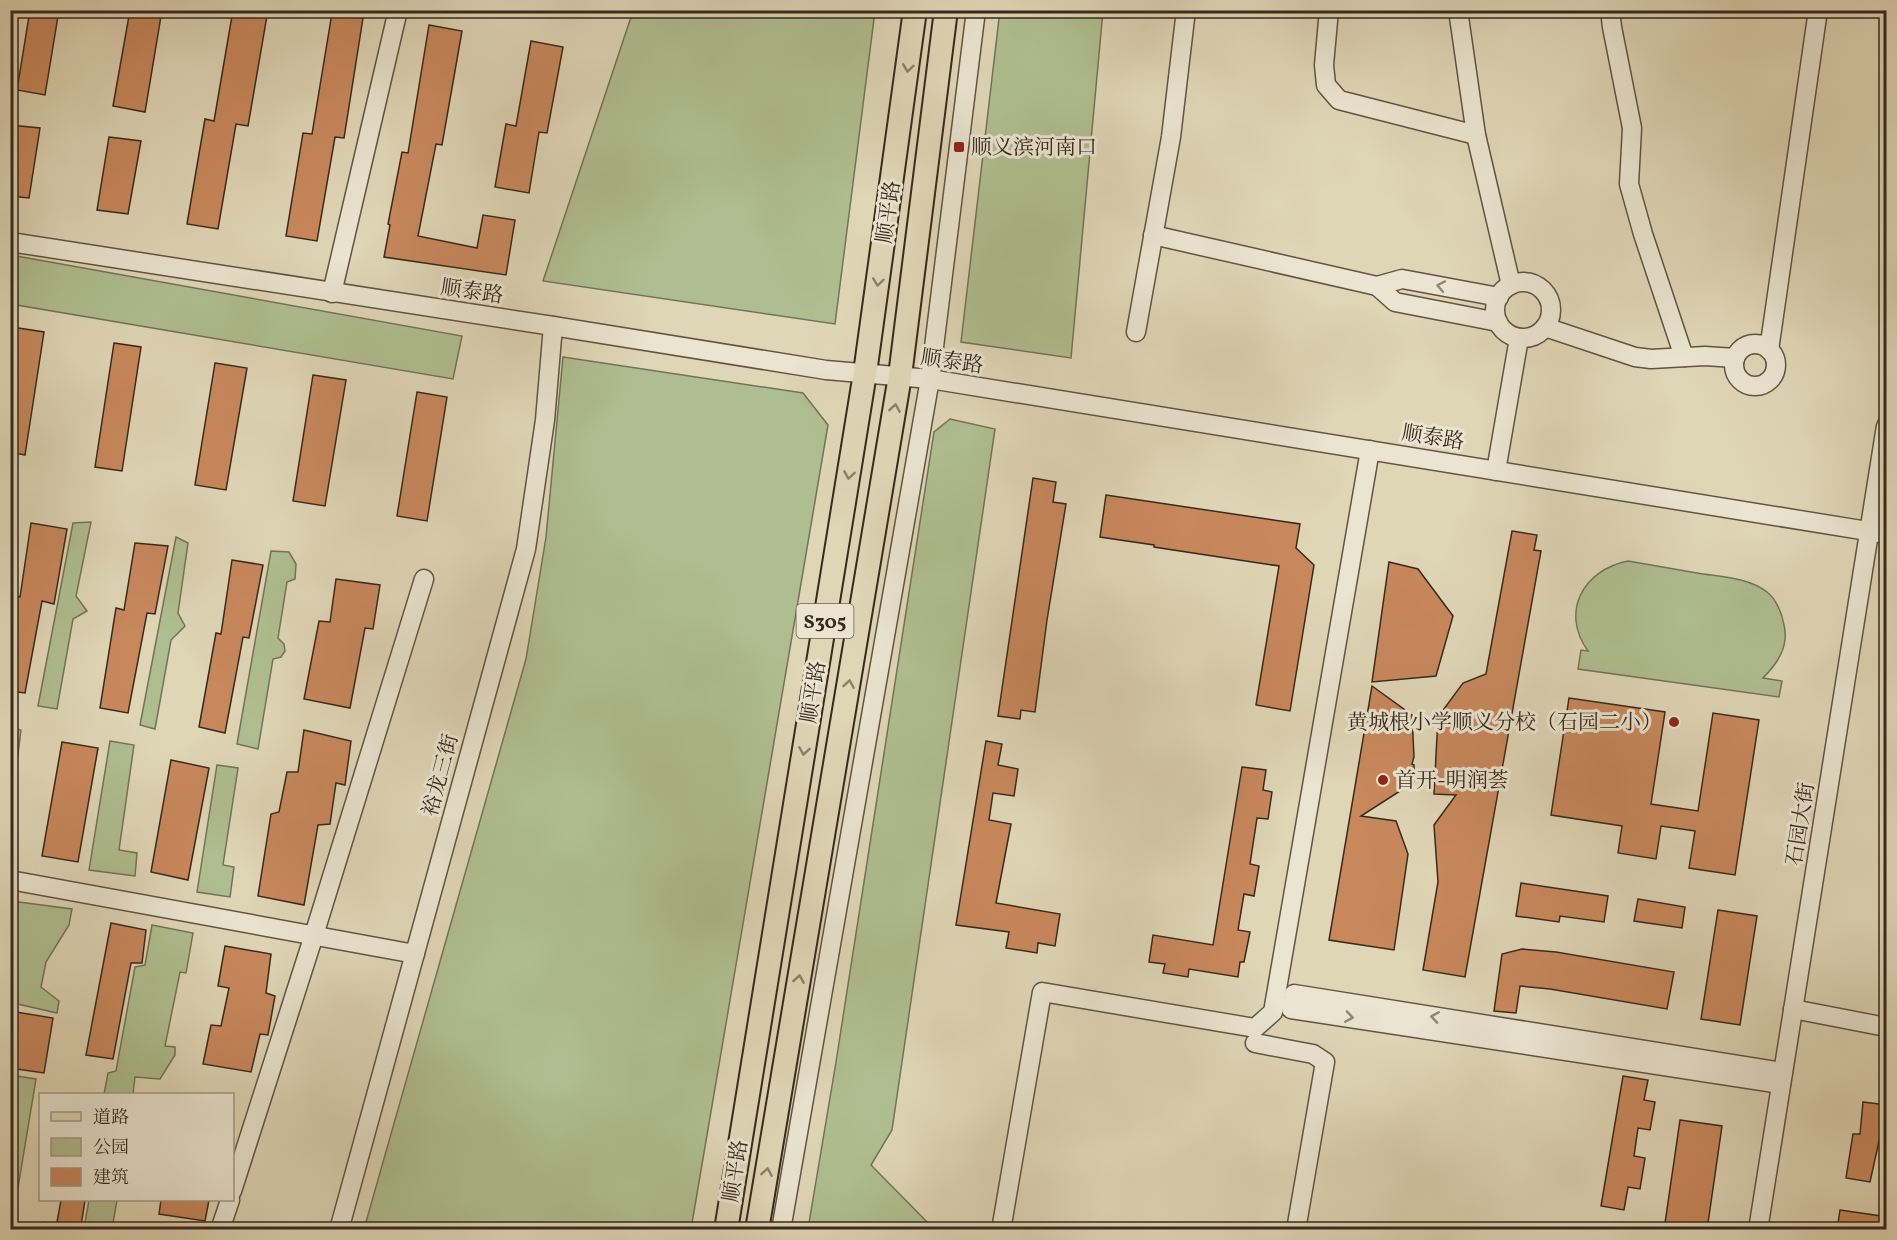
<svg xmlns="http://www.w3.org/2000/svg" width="1897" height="1240" font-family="Vollkorn,'Noto Serif SC',serif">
<rect width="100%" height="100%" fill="#dfd6b6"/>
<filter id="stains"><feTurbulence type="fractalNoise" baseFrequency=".00333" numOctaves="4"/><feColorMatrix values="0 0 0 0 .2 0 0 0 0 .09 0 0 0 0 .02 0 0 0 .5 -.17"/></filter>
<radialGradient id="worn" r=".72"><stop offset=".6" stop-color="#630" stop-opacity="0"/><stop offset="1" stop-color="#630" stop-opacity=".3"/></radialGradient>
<g fill="#afbe90" stroke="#737456" stroke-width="1.5">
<polygon points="1000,10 1103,11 1071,358 961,342"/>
<polygon points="633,11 875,11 835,324 543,281"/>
<polygon points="11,255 462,336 453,379 11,304"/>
<polygon points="563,357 803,393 828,425 691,1229 364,1229 526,659 546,537"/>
<polygon points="950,419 995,429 892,1130 871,1165 930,1225 929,1230 808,1229 836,1062 934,432"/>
<polygon points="91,522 76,596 87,611 73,619 57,709 38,706 73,523"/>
<polygon points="176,537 188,543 178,613 185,626 171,640 155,729 140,725"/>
<polygon points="271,551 289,552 296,564 295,579 287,582 278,638 284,644 285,651 281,657 273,659 258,749 237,744"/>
<path d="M1628,561c23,4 46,8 69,12 23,4 51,4 70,19 9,7 15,21 17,33 5,21 -6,38 -21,53l19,3 -3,16 -201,-28 3,-19 7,1c-28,-39 -5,-81 40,-90z"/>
<polygon points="11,728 21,730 11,809 10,728"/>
<polygon points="110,741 134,745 119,850 137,853 135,876 89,870"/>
<polygon points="217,765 238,768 223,865 234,867 230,897 197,892"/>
<polygon points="11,901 72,909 69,925 46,962 41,987 59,1001 57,1013 13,1003 11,1018"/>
<polygon points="152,925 193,933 186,973 180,972 165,1046 175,1047 175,1055 160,1079 135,1077 133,1094 104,1094 108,1073 116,1071 135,967 145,965"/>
<polygon points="10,1075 36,1079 11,1230 10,1229"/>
<polygon points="89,1200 117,1200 112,1229 41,1229 43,1222 84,1228"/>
</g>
<g fill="#c8885c" stroke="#37291d" stroke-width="1.5">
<polygon points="30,10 59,10 45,95 17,90"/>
<polygon points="130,10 162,10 145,112 113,106"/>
<polygon points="233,10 268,10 248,126 236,124 218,229 187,224 205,119 214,121"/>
<polygon points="332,13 363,18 344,138 335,137 317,241 286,236 303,133 312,134"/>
<polygon points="429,25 462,31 442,145 436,144 418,236 477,248 483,215 515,220 506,275 384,257 390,225 388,224 402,152 408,153"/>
<polygon points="531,41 563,47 547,133 539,132 529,193 495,187 506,124 516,126"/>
<polygon points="10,125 40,128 29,198 10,196"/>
<polygon points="109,137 141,141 128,214 97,210"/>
<polygon points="12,327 44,332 25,455 10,452 10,338"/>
<polygon points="114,343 141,347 122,471 95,467"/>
<polygon points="215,363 247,368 226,490 195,485"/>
<polygon points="313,375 346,380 325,506 293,501"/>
<polygon points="417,392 447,397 427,521 397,516"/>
<polygon points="1033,478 1056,482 1053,502 1066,504 1047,620 1035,712 1021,710 1020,719 998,716"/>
<polygon points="1106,495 1300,524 1296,548 1314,565 1290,711 1256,705 1279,566 1154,547 1154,545 1100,537"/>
<polygon points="31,523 67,529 54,604 42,601 25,693 10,691 10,617 14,596 20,597"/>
<polygon points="1512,531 1537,535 1534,550 1541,551 1465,977 1423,970 1438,882 1434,825 1456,795 1434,794 1438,717 1463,683 1486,674"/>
<polygon points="135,543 168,546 155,614 147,613 128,713 100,708 116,608 124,610"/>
<polygon points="232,560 263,565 249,638 243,637 225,733 199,727 216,633 221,634"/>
<polygon points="1389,562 1418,569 1453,616 1436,676 1372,682"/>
<polygon points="336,579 380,585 373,629 365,628 350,708 304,699 319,621 330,622"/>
<polygon points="1372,686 1412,715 1414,757 1412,764 1414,765 1414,782 1361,816 1396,821 1408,854 1394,950 1329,940"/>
<polygon points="1569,698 1665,712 1651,804 1698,811 1713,713 1759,720 1735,875 1689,868 1695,831 1661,826 1656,859 1618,853 1622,826 1551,815"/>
<polygon points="304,730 351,741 345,785 336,783 330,824 318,825 304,905 258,896 271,814 279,812 287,772 298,772"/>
<polygon points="986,741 1002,744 998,765 1018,769 1014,796 993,793 989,820 1011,824 996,903 1060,914 1055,946 1038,943 1037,953 1006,948 1009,932 956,925"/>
<polygon points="62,742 98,748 78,862 42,856"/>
<polygon points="171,760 209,768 188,880 151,872"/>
<polygon points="1242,767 1266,770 1263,790 1272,792 1268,819 1257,818 1250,864 1259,866 1254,896 1244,894 1238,930 1250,932 1244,962 1240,962 1238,977 1189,969 1188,977 1163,973 1165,964 1149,962 1153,935 1213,945"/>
<polygon points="1521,883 1608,896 1604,922 1560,916 1559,922 1516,916"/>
<polygon points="1638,899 1685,907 1682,928 1634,921"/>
<polygon points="1718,910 1757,916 1740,1025 1701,1019"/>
<polygon points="111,923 146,930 142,963 131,963 113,1059 86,1055"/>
<polygon points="225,946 271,954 266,993 275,996 268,1035 260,1034 251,1072 203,1064 211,1025 221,1026 229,988 218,986"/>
<polygon points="1522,949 1556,952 1674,972 1667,1009 1550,989 1520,986 1516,1013 1494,1011 1502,954"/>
<polygon points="16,1012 53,1018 44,1073 10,1068 10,1049"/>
<polygon points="1623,1076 1648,1080 1644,1100 1655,1102 1650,1130 1638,1128 1634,1156 1645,1158 1640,1189 1628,1187 1624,1210 1601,1206"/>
<polygon points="1863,1102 1887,1105 1887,1142 1879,1141 1870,1182 1846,1178 1853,1134 1860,1134"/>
<polygon points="1680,1120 1722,1126 1707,1230 1664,1230"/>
<polygon points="61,1200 85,1200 81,1226 57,1222"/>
<polygon points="161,1200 209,1200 205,1221 159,1214"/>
<polygon points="1840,1210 1881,1216 1879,1230 1837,1230"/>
</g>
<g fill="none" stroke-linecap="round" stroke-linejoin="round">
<defs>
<g id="minor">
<polyline points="1329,10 1324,65 1326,85 1339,100 1476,135"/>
<polyline points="1458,10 1476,135 1511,285"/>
<polyline points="1610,10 1612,27 1632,128 1629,184 1643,234 1684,357"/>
<polyline points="1153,235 1377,286"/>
<polyline points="10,242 553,326 826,370 930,379 1886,534"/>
<circle cx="1523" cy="310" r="28"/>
<polyline points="332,293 398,10"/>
<polyline points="1498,322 1395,302 1377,286 1402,279 1499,297"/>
<polyline points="1545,327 1635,357 1651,359 1705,356 1735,358"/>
<polyline points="1136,332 1171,137 1186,10"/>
<circle cx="1755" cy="365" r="21"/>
<polyline points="1769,350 1818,10"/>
<polyline points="1496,471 1519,338"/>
<polyline points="10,880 415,954"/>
<polyline points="1793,1009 1886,1027"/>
<polyline points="1255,1043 1313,1054 1325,1062 1296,1230"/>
<polyline points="1781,1084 1291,1009 1294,994 1783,1072"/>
<polyline points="232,1191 314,935 424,579"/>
<polyline points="220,1230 230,1200"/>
<polyline points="339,1230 526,549 545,420 553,326"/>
<polyline points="781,1230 930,379 976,10"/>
<polyline points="1001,1230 1042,992 1255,1028 1273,1012 1370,450"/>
<polyline points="1758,1230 1886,426"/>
</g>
<g id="major">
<polyline points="726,1230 865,373 915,10"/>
<polyline points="757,1230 900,376 946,10"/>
</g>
</defs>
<use href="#minor" stroke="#615443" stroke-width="21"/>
<use href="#major" stroke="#37291d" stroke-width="26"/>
<use href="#minor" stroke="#eae4d0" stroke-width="18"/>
<use href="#major" stroke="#dfd6b6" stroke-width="22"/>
</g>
<defs><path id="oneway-chevron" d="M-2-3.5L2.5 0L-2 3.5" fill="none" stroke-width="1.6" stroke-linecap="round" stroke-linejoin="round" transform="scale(1.5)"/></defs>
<g stroke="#8b806a">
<use href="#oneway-chevron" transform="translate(908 68) rotate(98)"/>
<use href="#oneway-chevron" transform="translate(878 282) rotate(98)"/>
<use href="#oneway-chevron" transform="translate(895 408) rotate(-81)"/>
<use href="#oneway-chevron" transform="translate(849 475) rotate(99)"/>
<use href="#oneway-chevron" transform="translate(849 684) rotate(-81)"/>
<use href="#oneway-chevron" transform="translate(804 751) rotate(99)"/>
<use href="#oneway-chevron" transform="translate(799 979) rotate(-81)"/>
<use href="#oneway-chevron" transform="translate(767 1172) rotate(-81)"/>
</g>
<g stroke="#908676">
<use href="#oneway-chevron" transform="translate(1441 286) rotate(-169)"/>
<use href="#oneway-chevron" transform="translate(1349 1017) rotate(9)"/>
<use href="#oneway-chevron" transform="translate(1435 1017) rotate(-171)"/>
</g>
<g fill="#8f2418" stroke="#eae4d0" stroke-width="2">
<rect x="953" y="141" width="12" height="12" rx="3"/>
<circle cx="1674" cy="722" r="6"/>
<circle cx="1383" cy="780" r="6"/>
</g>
<g text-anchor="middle" stroke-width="6" stroke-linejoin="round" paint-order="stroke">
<rect fill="#eae4d0" stroke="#6d6153" stroke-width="1.5" x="796.5" y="604" width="57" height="34" rx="4.5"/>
<g font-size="20" font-weight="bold" fill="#37291d">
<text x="825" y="628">S305</text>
</g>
<g font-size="21" fill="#37291d" stroke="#eae4d0" text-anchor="start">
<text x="971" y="154">顺义滨河南口</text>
<text x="1662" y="729" text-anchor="end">黄城根小学顺义分校（石园二小）</text>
<text x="1395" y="787">首开-明润荟</text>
</g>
<g font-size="21" fill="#37291d" stroke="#eae4d0">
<text transform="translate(888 212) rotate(-82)" y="7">顺平路</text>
<text transform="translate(472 291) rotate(8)" y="7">顺泰路</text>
<text transform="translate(952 361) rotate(8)" y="7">顺泰路</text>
<text transform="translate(1433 437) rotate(9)" y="7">顺泰路</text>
<text transform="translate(813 692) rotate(-81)" y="7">顺平路</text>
<text transform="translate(440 775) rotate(-75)" y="7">裕龙三街</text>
<text transform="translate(1800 824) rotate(-81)" y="7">石园大街</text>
<text transform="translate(735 1171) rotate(-81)" y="7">顺平路</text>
</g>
</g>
<rect width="1897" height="1240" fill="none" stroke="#dfd6b6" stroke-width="36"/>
<rect x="12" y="12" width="1873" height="1216" fill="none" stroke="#37291d" stroke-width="3"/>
<rect x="18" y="18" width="1861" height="1204" fill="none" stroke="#37291d" stroke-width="1.5"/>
<rect x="39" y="1093" width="195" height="108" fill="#eae4d0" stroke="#a29988" stroke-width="1.5"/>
<rect x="51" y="1112" width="30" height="9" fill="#dfd6b6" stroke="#a29988" stroke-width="1.5"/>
<text x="93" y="1123" font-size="18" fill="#37291d">道路</text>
<rect x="51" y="1138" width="30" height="18" fill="#afbe90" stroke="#a29988" stroke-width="1.5"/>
<text x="93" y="1153" font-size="18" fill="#37291d">公园</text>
<rect x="51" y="1168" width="30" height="18" fill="#c8885c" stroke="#a29988" stroke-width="1.5"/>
<text x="93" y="1183" font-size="18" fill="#37291d">建筑</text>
<rect width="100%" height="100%" filter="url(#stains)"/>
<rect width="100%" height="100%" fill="url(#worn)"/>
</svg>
